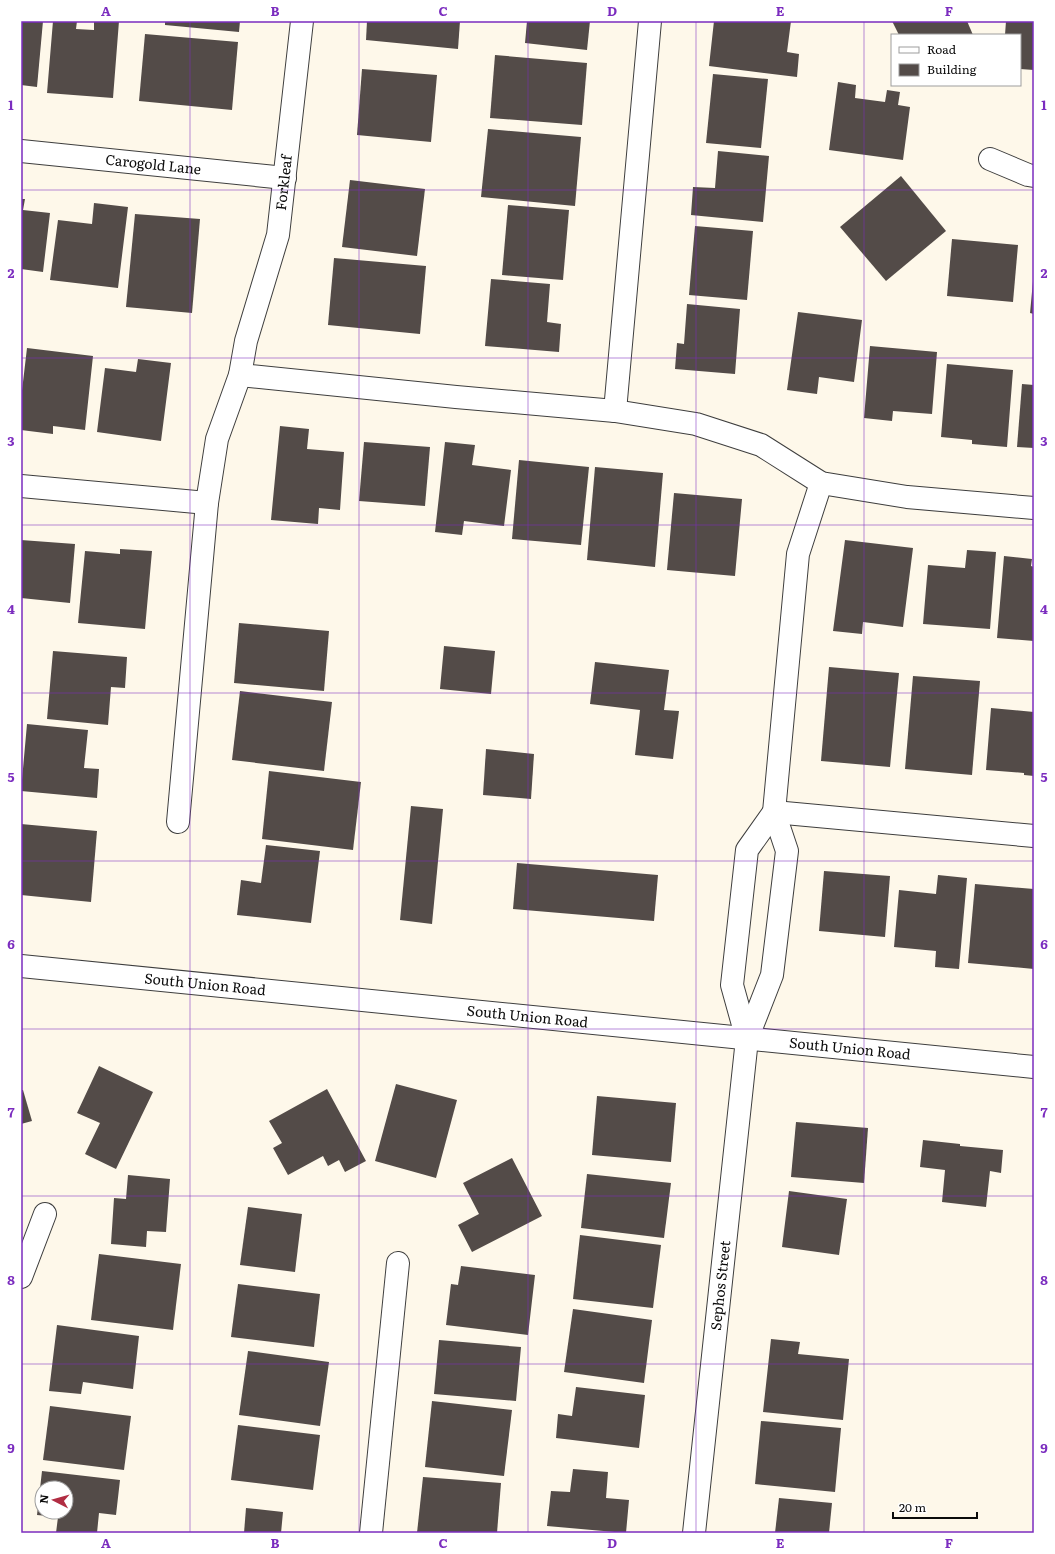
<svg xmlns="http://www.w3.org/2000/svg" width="1055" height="1554" font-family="Literata,serif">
<rect width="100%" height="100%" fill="#fef8ea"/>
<g fill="#534b48" fill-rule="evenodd">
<polygon points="21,21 43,21 37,87 21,85"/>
<polygon points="53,21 77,21 76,29 94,30 94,21 119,21 113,98 47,93"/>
<polygon points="165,21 240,21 239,32 165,25"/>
<polygon points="367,21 460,21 458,49 366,40"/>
<polygon points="527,21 590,21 587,50 525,43"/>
<polygon points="714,21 791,21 787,52 799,54 797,77 709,66"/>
<polygon points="892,21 967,21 973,35 899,35"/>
<polygon points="1006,21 1034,21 1034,70 1020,69 1020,35 1005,35"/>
<polygon points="145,34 238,42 232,110 139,101"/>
<polygon points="495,55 587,63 582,125 490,118"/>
<polygon points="362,69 437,75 431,142 357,135"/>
<polygon points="713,74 768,79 761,148 706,143"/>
<polygon points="838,82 856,85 855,98 885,102 887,90 900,92 898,105 910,107 903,160 829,150"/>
<polygon points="488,129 581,137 575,206 481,197"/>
<polygon points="718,151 769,156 763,222 691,215 693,187 715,188"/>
<polygon points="901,176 946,231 886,281 840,227"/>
<polygon points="350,180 425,189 417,256 342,247"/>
<polygon points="21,199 25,199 23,210 50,213 43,272 21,269"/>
<polygon points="94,203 128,207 118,288 50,280 58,220 92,224"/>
<polygon points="508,205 569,210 563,280 502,275"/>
<polygon points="135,214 200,219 192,313 126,307"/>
<polygon points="695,226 753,231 747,300 689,295"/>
<polygon points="952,239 1018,245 1013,302 947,296"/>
<polygon points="334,258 426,266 420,334 328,325"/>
<polygon points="491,279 550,284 547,322 561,324 559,352 485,346"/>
<polygon points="1033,281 1034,281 1034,314 1030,313"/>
<polygon points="687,304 740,309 735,374 675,369 677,343 684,344"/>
<polygon points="798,312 862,320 854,382 819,377 817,394 787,390"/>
<polygon points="870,346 937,352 932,414 893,411 892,421 864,418"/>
<polygon points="27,348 93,356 85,430 53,426 53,434 21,430 21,399"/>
<polygon points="138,359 171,363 161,441 97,432 105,368 136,372"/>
<polygon points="947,364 1013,370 1007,447 972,444 972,440 941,437"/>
<polygon points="1022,384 1034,385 1034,448 1017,447"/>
<polygon points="280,426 309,429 307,449 344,452 340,510 319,508 318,524 271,520"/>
<polygon points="364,442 430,447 425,506 359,501"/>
<polygon points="445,442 475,445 472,465 511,470 504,526 464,521 462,535 435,532"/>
<polygon points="519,460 589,467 581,545 512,539"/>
<polygon points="595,467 663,473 655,567 587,560"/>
<polygon points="674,493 742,499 735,576 667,570"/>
<polygon points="21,540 75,544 70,603 21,598"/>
<polygon points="845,540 913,548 903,627 863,622 862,634 833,631"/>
<polygon points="120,549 152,551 145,629 78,623 85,551 120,554"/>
<polygon points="967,550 996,552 990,629 923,624 928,565 965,568"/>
<polygon points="1004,556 1032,559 1031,566 1034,567 1034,641 997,638"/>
<polygon points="239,623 329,631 324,691 234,683"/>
<polygon points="444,646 495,651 491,694 440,689"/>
<polygon points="53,651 127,657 125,688 111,687 108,725 47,719"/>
<polygon points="595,662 669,670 664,710 679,711 673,759 635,755 640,710 590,704"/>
<polygon points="829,667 899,673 890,767 821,761"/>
<polygon points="913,676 980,681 972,775 905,769"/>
<polygon points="240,691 332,702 324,771 232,760"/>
<polygon points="991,708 1034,712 1034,776 1024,775 1024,773 986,770"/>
<polygon points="27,724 88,730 84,768 99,769 97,798 21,791"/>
<polygon points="486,749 534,754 531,799 483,795"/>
<polygon points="269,771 361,782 353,850 262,839"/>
<polygon points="411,806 443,809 432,924 400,920"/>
<polygon points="21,824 97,831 91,902 21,895"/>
<polygon points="266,845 320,851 311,923 237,915 241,880 261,883"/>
<polygon points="517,863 658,875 654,921 513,909"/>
<polygon points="824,871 890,876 885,937 819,931"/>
<polygon points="938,875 967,878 959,969 935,967 936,951 894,947 899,890 936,894"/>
<polygon points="975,884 1034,889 1034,969 968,963"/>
<polygon points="99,1066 153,1092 116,1169 85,1154 100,1123 77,1113"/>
<polygon points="396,1084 457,1100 436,1178 375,1161"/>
<polygon points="327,1089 366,1161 345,1172 339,1160 328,1166 323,1156 288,1175 273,1148 282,1143 269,1121"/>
<polygon points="21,1090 23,1090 32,1121 21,1124"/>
<polygon points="597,1096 676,1103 671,1162 592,1155"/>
<polygon points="796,1122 868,1128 864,1183 791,1177"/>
<polygon points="923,1140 960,1144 960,1146 1003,1150 1001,1173 990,1171 986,1207 942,1202 945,1170 920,1167"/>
<polygon points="512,1158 542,1216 472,1252 458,1225 479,1214 463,1183"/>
<polygon points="587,1174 671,1183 664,1238 581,1228"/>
<polygon points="128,1175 170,1179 166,1232 147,1231 146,1247 111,1244 114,1198 126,1199"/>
<polygon points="789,1191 847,1199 839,1255 782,1247"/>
<polygon points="248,1207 302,1214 295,1272 240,1265"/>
<polygon points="580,1235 661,1245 653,1308 573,1299"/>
<polygon points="99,1254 181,1264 173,1330 91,1320"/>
<polygon points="461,1266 535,1275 528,1335 446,1325 451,1284 458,1285"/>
<polygon points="238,1284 320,1294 314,1347 231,1337"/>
<polygon points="573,1309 652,1320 644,1383 564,1372"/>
<polygon points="57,1325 139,1336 133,1389 83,1382 81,1394 49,1391"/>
<polygon points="771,1339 800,1342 798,1354 849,1359 843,1420 763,1412"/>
<polygon points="439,1340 521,1347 516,1401 434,1394"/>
<polygon points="248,1351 329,1362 320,1426 239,1415"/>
<polygon points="576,1387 645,1395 639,1448 556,1438 558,1414 572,1416"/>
<polygon points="432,1401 512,1410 504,1476 425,1467"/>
<polygon points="50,1406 131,1416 124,1470 43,1460"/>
<polygon points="761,1421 841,1428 835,1492 755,1484"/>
<polygon points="238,1425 320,1435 313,1490 231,1480"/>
<polygon points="573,1469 608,1472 606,1498 629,1500 626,1533 547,1526 551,1491 570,1492"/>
<path d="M42,1471l78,9 -4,35 -17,-2 -2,20h-41l2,-16 -21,-2zM42,1488h24v24h-24z"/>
<polygon points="423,1477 501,1483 497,1533 417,1533"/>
<polygon points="779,1498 832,1503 829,1533 775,1533"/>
<polygon points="246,1508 283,1512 281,1533 244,1533"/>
</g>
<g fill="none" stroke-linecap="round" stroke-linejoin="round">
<defs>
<g id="minor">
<path id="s1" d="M21,151l264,27"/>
<polyline points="990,159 1028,175 1034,176"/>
<polyline points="240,375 456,397 615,411 696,424 761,445 821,483 907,497 1034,508"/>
<polyline points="615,411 650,21"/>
<polyline points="21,486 207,503"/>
<polyline points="774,812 1034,836"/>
<path id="s2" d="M178,822l29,-319 10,-64 23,-64 6,-34 32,-106 24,-214"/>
<polyline points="747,1039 772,975 787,851 774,812 798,554 821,483"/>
<polyline points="747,1039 732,985 747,850 774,812"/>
<polyline points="21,1277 45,1214"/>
<polyline points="371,1533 398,1263"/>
</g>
<g id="tertiary">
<path id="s3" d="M21,966l1013,101"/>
<path id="s4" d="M694,1533l53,-494"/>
</g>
</defs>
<use href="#minor" stroke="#3e3e3e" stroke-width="24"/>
<use href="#tertiary" stroke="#3e3e3e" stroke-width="24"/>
<use href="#minor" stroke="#fff" stroke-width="22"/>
<use href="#tertiary" stroke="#fff" stroke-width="22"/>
</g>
<path fill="none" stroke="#7b2cbf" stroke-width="1" stroke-opacity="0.55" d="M190,21v1512M359,21v1512M528,21v1512M696,21v1512M864,21v1512M21,190h1013M21,358h1013M21,525h1013M21,693h1013M21,861h1013M21,1029h1013M21,1196h1013M21,1364h1013"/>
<g text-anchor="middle" stroke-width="4" stroke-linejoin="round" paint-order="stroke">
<g font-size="14" fill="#0b0b0b" stroke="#fff">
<text dy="5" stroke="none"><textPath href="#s1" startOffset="133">Carogold Lane</textPath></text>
<text dy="5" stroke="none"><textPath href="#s2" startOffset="651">Forkleaf</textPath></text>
<text dy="5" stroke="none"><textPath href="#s3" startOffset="185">South Union Road</textPath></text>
<text dy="5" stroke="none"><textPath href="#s3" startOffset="509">South Union Road</textPath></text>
<text dy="5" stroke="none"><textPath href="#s3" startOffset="833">South Union Road</textPath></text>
<text dy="5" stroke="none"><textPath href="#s4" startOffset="249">Sephos Street</textPath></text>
</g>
</g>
<rect width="1055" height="1554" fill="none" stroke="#ffffff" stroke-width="44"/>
<rect x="891" y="34" width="130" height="52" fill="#ffffff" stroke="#9d9d9d"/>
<rect x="899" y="47" width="20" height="6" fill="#ffffff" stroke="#9d9d9d"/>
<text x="927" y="54" font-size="12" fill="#0b0b0b">Road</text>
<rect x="899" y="64" width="20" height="12" fill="#534b48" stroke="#9d9d9d"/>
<text x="927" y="74" font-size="12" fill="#0b0b0b">Building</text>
<g transform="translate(54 1500) rotate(276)"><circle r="19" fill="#ffffff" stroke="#9d9d9d"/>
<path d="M0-3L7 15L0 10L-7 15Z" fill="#b12d43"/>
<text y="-6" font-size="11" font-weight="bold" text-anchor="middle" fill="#0b0b0b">N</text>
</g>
<path d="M893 1512v6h84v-6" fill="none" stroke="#0b0b0b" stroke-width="2"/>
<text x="899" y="1512" font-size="12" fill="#0b0b0b" stroke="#ffffff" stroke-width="3" paint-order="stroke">20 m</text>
<rect x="22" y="22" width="1011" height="1510" fill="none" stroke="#7b2cbf" stroke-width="1.5"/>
<g font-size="13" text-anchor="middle" font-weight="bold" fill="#7b2cbf">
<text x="106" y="16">A</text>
<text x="275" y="16">B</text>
<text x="443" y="16">C</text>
<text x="612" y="16">D</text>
<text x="780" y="16">E</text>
<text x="949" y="16">F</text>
<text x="11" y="110">1</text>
<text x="1044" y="110">1</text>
<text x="11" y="278">2</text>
<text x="1044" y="278">2</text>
<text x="11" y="446">3</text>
<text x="1044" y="446">3</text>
<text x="11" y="614">4</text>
<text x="1044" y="614">4</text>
<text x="11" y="782">5</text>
<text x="1044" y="782">5</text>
<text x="11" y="949">6</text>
<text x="1044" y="949">6</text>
<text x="11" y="1117">7</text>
<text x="1044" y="1117">7</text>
<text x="11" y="1285">8</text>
<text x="1044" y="1285">8</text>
<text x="11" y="1453">9</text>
<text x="1044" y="1453">9</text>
<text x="106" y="1548">A</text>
<text x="275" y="1548">B</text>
<text x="443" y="1548">C</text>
<text x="612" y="1548">D</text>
<text x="780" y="1548">E</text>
<text x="949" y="1548">F</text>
</g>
</svg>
